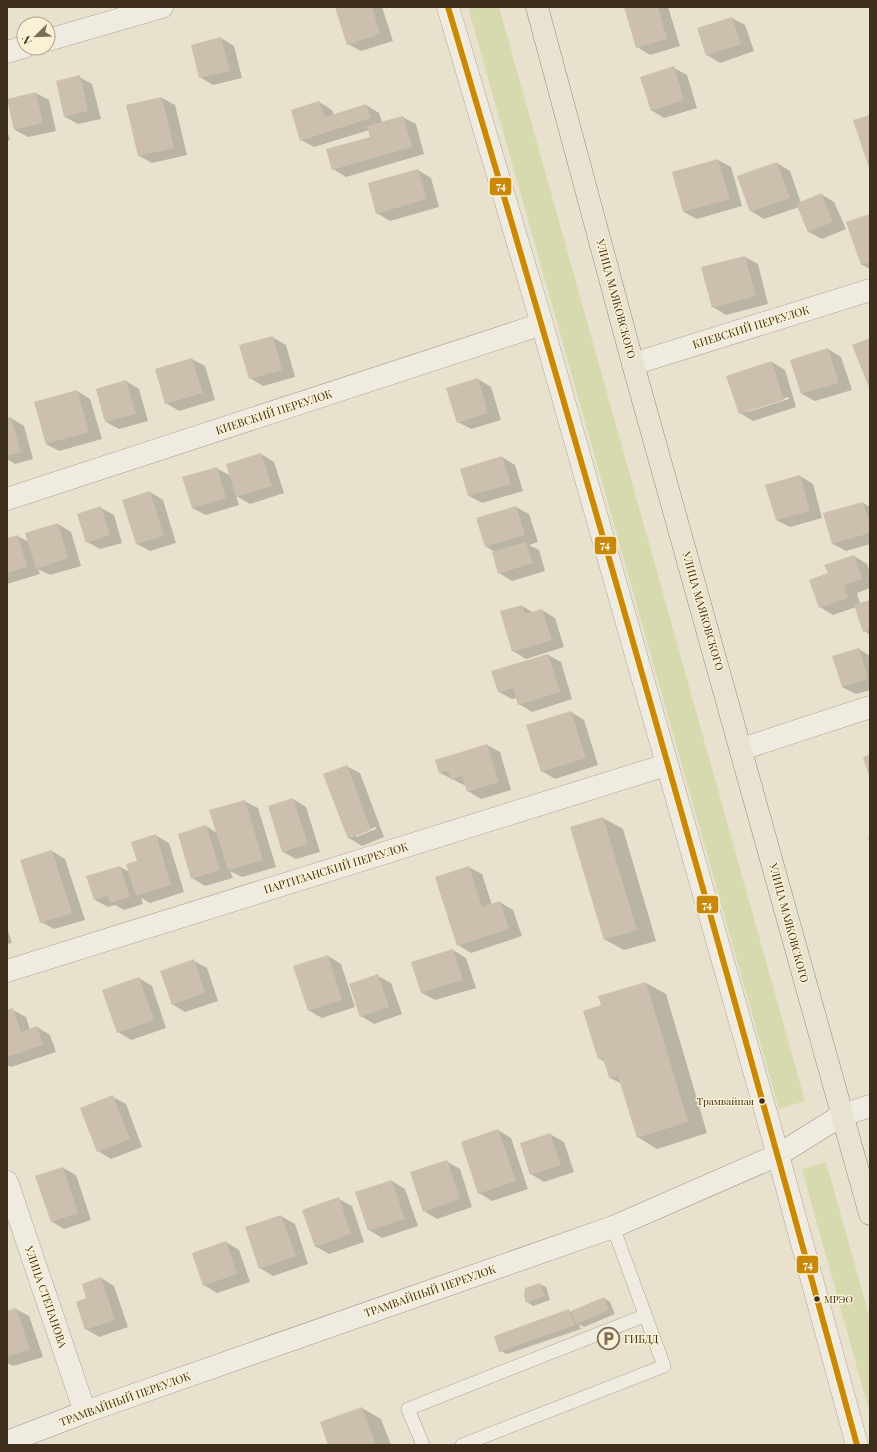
<svg xmlns="http://www.w3.org/2000/svg" width="877" height="1452" font-family="'Playfair Display',serif">
<rect width="100%" height="100%" fill="#e8e1cd"/>
<g fill="#d7d9ae">
<polygon points="468,7 499,7 805,1101 779,1109"/>
<polygon points="826,1162 870,1319 870,1414 802,1169"/>
</g>
<g fill="#0003" fill-rule="evenodd">
<polygon points="336,7 382,7 393,41 361,51 348,44"/>
<polygon points="625,7 668,7 680,46 650,55 637,47"/>
<polygon points="732,18 745,25 754,51 720,63 707,55"/>
<polygon points="221,38 234,46 242,78 213,85 200,77"/>
<polygon points="674,68 687,75 697,108 664,118 651,110"/>
<polygon points="79,77 92,84 101,119 78,124 65,117"/>
<polygon points="36,93 49,100 56,131 28,137 15,130"/>
<polygon points="162,98 175,105 187,155 152,163 139,156"/>
<polygon points="319,102 332,110 334,115 366,105 379,113 382,122 402,117 416,124 424,154 346,177 333,169 371,138 369,130 314,147 301,140"/>
<polygon points="7,130 10,140 7,141"/>
<polygon points="718,160 731,167 742,206 697,219 684,212"/>
<polygon points="777,163 790,171 801,203 821,194 834,202 846,229 822,239 809,232 799,207 764,219 751,211"/>
<polygon points="418,170 431,178 439,207 390,221 377,213"/>
<polygon points="870,215 870,269 861,264"/>
<polygon points="745,257 758,264 768,304 726,315 713,307"/>
<polygon points="272,337 286,345 295,377 263,386 250,378"/>
<polygon points="828,349 841,357 852,390 815,401 802,394"/>
<polygon points="192,359 205,366 215,400 179,411 166,403 156,369"/>
<path d="M772,362l13,8 11,37 -43,14 -13,-8zM788,397l1,2 -41,13v-2z"/>
<polygon points="478,379 491,387 501,420 471,429 458,422"/>
<polygon points="126,381 139,389 148,421 119,429 106,422 97,389"/>
<polygon points="77,391 90,399 102,439 59,451 46,444 35,403"/>
<polygon points="11,418 24,426 33,459 15,464 7,459 7,419"/>
<polygon points="261,454 274,462 284,493 250,504 236,496 239,505 206,515 192,508 216,468 231,476"/>
<polygon points="502,457 515,465 523,491 482,503 469,496 462,470"/>
<polygon points="800,476 813,484 822,518 790,527 776,520"/>
<polygon points="150,492 163,500 176,543 150,551 137,544"/>
<polygon points="863,503 870,507 870,544 846,551 833,544 824,514"/>
<polygon points="516,507 529,514 538,542 529,545 539,550 545,571 512,581 499,573 495,552 485,546"/>
<polygon points="101,508 114,515 122,543 100,549 87,542"/>
<polygon points="58,524 71,532 81,566 50,575 38,569 40,574 7,584 7,539 17,536 29,542"/>
<polygon points="854,556 867,564 870,573 870,588 857,593 860,604 870,601 870,635 864,631 856,607 833,615 820,607 829,574"/>
<polygon points="522,606 534,613 542,610 555,618 564,647 526,659 513,651"/>
<polygon points="859,649 870,656 870,690 856,694 842,687"/>
<polygon points="548,655 561,662 572,699 532,712 519,704 517,698 512,699 499,692 493,672"/>
<polygon points="571,712 584,720 598,765 555,779 542,771"/>
<polygon points="487,745 500,752 511,790 481,799 468,791 466,786 440,773"/>
<path d="M346,766l14,7 24,64 -22,9 -13,-8zM376,827v2l-20,8v-3z"/>
<polygon points="293,799 306,807 320,852 296,859 283,852"/>
<polygon points="244,801 258,808 276,867 242,877 230,871 233,878 205,886 192,878 206,826 217,833"/>
<polygon points="603,818 623,829 656,941 624,950 604,939 571,827"/>
<polygon points="155,835 169,843 184,892 150,903 141,898 143,904 124,910 115,905 108,907 95,900 120,867 130,872"/>
<polygon points="870,836 870,843 868,837"/>
<polygon points="52,851 65,859 85,920 54,929 41,922"/>
<polygon points="468,867 482,874 492,905 500,902 513,910 522,936 471,953 458,945"/>
<polygon points="7,928 12,943 7,944"/>
<polygon points="453,950 466,958 476,988 435,1000 422,993"/>
<polygon points="328,956 341,964 355,1007 322,1018 308,1010"/>
<polygon points="194,961 207,968 218,1001 185,1012 172,1004"/>
<polygon points="378,976 391,983 402,1014 374,1024 361,1016"/>
<polygon points="139,978 152,986 166,1028 131,1040 118,1032"/>
<polygon points="646,983 666,994 707,1133 657,1149 638,1137 622,1084 610,1078 605,1062 598,1058 603,1006"/>
<polygon points="13,1010 26,1017 30,1030 37,1027 50,1035 56,1052 11,1067 7,1065 7,1012"/>
<polygon points="113,1097 126,1104 142,1147 111,1159 98,1151"/>
<polygon points="498,1130 511,1138 528,1189 492,1201 479,1193"/>
<polygon points="550,1134 564,1142 574,1172 544,1182 531,1174 521,1144"/>
<polygon points="446,1161 460,1169 472,1207 437,1219 424,1211"/>
<polygon points="63,1168 76,1175 91,1220 64,1229 51,1221"/>
<polygon points="392,1181 405,1189 418,1226 382,1238 369,1230"/>
<polygon points="339,1199 352,1206 364,1242 329,1254 315,1246"/>
<polygon points="281,1216 295,1224 308,1264 273,1276 260,1268"/>
<polygon points="226,1242 239,1250 250,1282 217,1293 204,1285"/>
<polygon points="101,1278 114,1286 128,1327 99,1337 86,1329 88,1299"/>
<polygon points="540,1284 546,1287 550,1300 533,1306 527,1302"/>
<polygon points="604,1298 610,1302 615,1314 584,1327 579,1324 581,1329 507,1354 500,1351 569,1311 572,1312"/>
<polygon points="16,1309 29,1316 43,1357 13,1366 7,1363 7,1312"/>
<polygon points="362,1408 381,1419 391,1445 328,1445"/>
</g>
<g fill="#ccbfad">
<polygon points="335,7 372,7 380,34 347,45"/>
<polygon points="624,7 658,7 667,39 636,48"/>
<polygon points="732,17 741,44 706,56 697,28"/>
<polygon points="221,37 230,71 199,78 191,45"/>
<polygon points="674,66 684,100 651,111 640,77"/>
<polygon points="80,75 88,111 64,117 56,81"/>
<polygon points="36,92 43,123 14,130 7,99"/>
<polygon points="162,97 174,148 138,156 126,105"/>
<polygon points="319,101 325,117 366,104 371,118 300,141 291,110"/>
<polygon points="870,115 870,171 853,120"/>
<polygon points="403,116 412,147 332,170 326,149 370,137 367,126"/>
<polygon points="718,159 730,199 683,212 672,172"/>
<polygon points="777,162 790,198 750,212 737,176"/>
<polygon points="418,169 427,199 376,214 368,183"/>
<polygon points="821,193 833,222 808,232 796,204"/>
<polygon points="870,214 870,262 861,265 846,222"/>
<polygon points="745,256 756,296 712,308 701,267"/>
<polygon points="273,336 282,370 249,379 239,345"/>
<polygon points="870,338 870,390 852,345"/>
<polygon points="828,348 839,383 801,394 790,360"/>
<polygon points="192,358 203,393 165,404 155,369"/>
<polygon points="772,361 784,400 739,414 726,376"/>
<polygon points="478,378 488,413 457,423 446,388"/>
<polygon points="126,380 136,414 105,422 96,389"/>
<polygon points="77,390 89,432 46,444 34,402"/>
<polygon points="11,417 21,452 7,456 7,418"/>
<polygon points="261,453 272,486 236,497 226,464"/>
<polygon points="502,456 511,484 468,496 460,469"/>
<polygon points="217,467 226,498 192,508 182,477"/>
<polygon points="800,475 810,511 776,520 765,485"/>
<polygon points="150,491 164,536 136,544 122,500"/>
<polygon points="863,502 870,525 870,533 832,544 823,513"/>
<polygon points="101,506 110,535 86,543 77,514"/>
<polygon points="516,506 525,535 485,547 476,518"/>
<polygon points="58,523 68,558 36,569 25,533"/>
<polygon points="18,535 27,567 7,573 7,538"/>
<polygon points="526,542 533,563 498,574 492,552"/>
<polygon points="854,555 862,579 844,585 848,598 819,608 809,580 828,573 824,565"/>
<polygon points="870,600 870,630 863,632 854,605"/>
<polygon points="522,605 525,614 542,609 552,640 512,652 500,611"/>
<polygon points="859,648 868,679 842,687 832,656"/>
<polygon points="548,654 560,692 518,705 513,688 498,692 491,671"/>
<polygon points="571,711 586,758 541,772 526,725"/>
<polygon points="487,744 499,782 467,792 462,776 451,780 448,771 439,773 435,760"/>
<polygon points="870,755 870,779 863,757"/>
<polygon points="347,765 371,830 348,839 323,774"/>
<polygon points="293,798 308,844 282,852 268,806"/>
<polygon points="245,800 263,860 228,870 209,810"/>
<polygon points="603,817 637,930 604,940 570,827"/>
<polygon points="206,825 220,870 191,879 178,834"/>
<polygon points="156,834 171,885 136,896 126,864 137,861 131,842"/>
<polygon points="52,850 72,913 40,923 20,860"/>
<polygon points="120,866 130,897 110,903 107,896 94,900 86,876"/>
<polygon points="469,866 482,907 500,901 509,929 457,946 435,877"/>
<polygon points="453,949 463,980 421,993 411,962"/>
<polygon points="328,955 342,1000 308,1011 293,966"/>
<polygon points="194,959 205,993 172,1005 160,971"/>
<polygon points="378,974 389,1007 360,1017 349,984"/>
<polygon points="139,977 154,1020 117,1033 102,990"/>
<polygon points="646,982 688,1122 637,1138 618,1076 609,1078 603,1057 598,1059 583,1011 601,1005 598,996"/>
<polygon points="13,1008 21,1032 37,1026 43,1045 7,1057 7,1010"/>
<polygon points="113,1095 130,1139 97,1152 80,1108"/>
<polygon points="498,1129 516,1181 478,1194 461,1142"/>
<polygon points="550,1133 561,1165 530,1175 520,1143"/>
<polygon points="447,1160 460,1199 423,1212 410,1172"/>
<polygon points="63,1167 78,1213 51,1222 35,1176"/>
<polygon points="392,1180 405,1219 368,1231 355,1192"/>
<polygon points="339,1197 351,1234 315,1247 302,1210"/>
<polygon points="281,1215 296,1256 259,1269 245,1227"/>
<polygon points="226,1241 237,1274 203,1286 192,1253"/>
<polygon points="101,1277 115,1320 85,1330 76,1302 86,1298 82,1284"/>
<polygon points="540,1283 545,1296 526,1303 524,1296 525,1288"/>
<polygon points="604,1297 609,1310 576,1324 571,1311"/>
<polygon points="16,1308 30,1349 7,1357 7,1311"/>
<polygon points="569,1309 575,1325 499,1352 494,1336"/>
<polygon points="362,1407 376,1445 328,1445 320,1422"/>
</g>
<g fill="none" stroke-linecap="round" stroke-linejoin="round">
<defs>
<g id="lane">
<polyline points="423,1445 408,1409 644,1316"/>
<polyline points="462,1445 664,1366 613,1227"/>
</g>
<g id="street">
<polyline points="448,7 542,324 778,1155 857,1445"/>
<polyline points="48,40 162,7"/>
<polyline points="7,52 24,47"/>
<polyline points="633,364 870,290"/>
<polyline points="7,499 542,324"/>
<polyline points="742,749 870,707"/>
<polyline points="7,971 666,765"/>
<polyline points="842,1115 870,1106"/>
<polyline points="7,1182 85,1412"/>
</g>
<polyline id="secondary" points="7,1442 85,1412 613,1227 778,1155 842,1115"/>
<polyline id="primary" points="537,7 633,364 870,1214"/>
</defs>
<use href="#lane" stroke="#ada696" stroke-width="14"/>
<use href="#street" stroke="#ada696" stroke-width="23"/>
<use href="#secondary" stroke="#9d9586" stroke-width="23"/>
<use href="#primary" stroke="#938b7d" stroke-width="23"/>
<use href="#lane" stroke="#f0ebe0" stroke-width="13"/>
<use href="#street" stroke="#f0ebe0" stroke-width="22"/>
<use href="#secondary" stroke="#f0ebe0" stroke-width="22"/>
<use href="#primary" stroke="#e8e2d0" stroke-width="22"/>
<defs>
<path id="bus-1" d="M448,7c142,478 278,957 409,1438"/>
</defs>
<use href="#bus-1" stroke="#faf0d3" stroke-width="9"/>
<use href="#bus-1" stroke="#c98807" stroke-width="6"/>
</g>
<defs>
<symbol id="parking-ring" viewBox="-11 -11 22 22"><circle r="9.5" fill="#faf0d3" stroke="#7a6d5a" stroke-width="1.5"/><path d="M-3.5-5.5H1a3.5 3.5 0 0 1 0 7H-1V5.5H-3.5ZM-1-3.4V-.6H.8a1.4 1.4 0 0 0 0-2.8Z" fill="#7a6d5a"/></symbol>
</defs>
<g fill-rule="evenodd">
<use href="#parking-ring" x="596" y="1326" width="25" height="25"/>
</g>
<g fill="#3e2e1c" stroke="#faf0d3" stroke-width="1.5">
<circle cx="762" cy="1101" r="3.5"/>
<circle cx="817" cy="1299" r="3.5"/>
</g>
<g text-anchor="middle" stroke-width="3" stroke-linejoin="round" paint-order="stroke">
<g font-size="10" fill="#3e2e1c" stroke="#faf0d3" text-anchor="end">
<text x="754" y="1105">Трамвайная</text>
<text x="824" y="1303" text-anchor="start">МРЭО</text>
</g>
<g font-size="11" fill="#3e2e1c" stroke="#faf0d3">
<text transform="translate(616 299) rotate(75)" y="4">УЛИЦА МАЯКОВСКОГО</text>
<text transform="translate(751 327) rotate(-17)" y="4">КИЕВСКИЙ ПЕРЕУЛОК</text>
<text transform="translate(274 412) rotate(-18)" y="4">КИЕВСКИЙ ПЕРЕУЛОК</text>
<text transform="translate(703 611) rotate(74)" y="4">УЛИЦА МАЯКОВСКОГО</text>
<text transform="translate(336 868) rotate(-17)" y="4">ПАРТИЗАНСКИЙ ПЕРЕУЛОК</text>
<text transform="translate(789 923) rotate(75)" y="4">УЛИЦА МАЯКОВСКОГО</text>
<text transform="translate(430 1291) rotate(-19)" y="4">ТРАМВАЙНЫЙ ПЕРЕУЛОК</text>
<text transform="translate(46 1297) rotate(71)" y="4">УЛИЦА СТЕПАНОВА</text>
<text transform="translate(125 1399) rotate(-20)" y="4">ТРАМВАЙНЫЙ ПЕРЕУЛОК</text>
</g>
<g font-size="11" fill="#3e2e1c" stroke="#faf0d3" text-anchor="start">
<text x="624" y="1343">ГИБДД</text>
</g>
</g>
<g stroke="#faf0d3" stroke-width="1.5">
<rect x="489" y="177" width="23" height="19" rx="4" fill="#c98807"/>
<rect x="594" y="536" width="23" height="19" rx="4" fill="#c98807"/>
<rect x="696" y="895" width="23" height="19" rx="4" fill="#c98807"/>
<rect x="796" y="1255" width="23" height="19" rx="4" fill="#c98807"/>
</g>
<g font-size="11" text-anchor="middle" font-weight="bold" fill="#fff">
<text x="501" y="190">74</text>
<text x="605" y="549">74</text>
<text x="707" y="909">74</text>
<text x="808" y="1269">74</text>
</g>
<rect width="877" height="1452" fill="none" stroke="#3e2e1c" stroke-width="16"/>
<g transform="translate(36 36) rotate(247)"><circle r="19" fill="#faf0d3" stroke="#afa28a"/>
<path d="M0-3L7 15L0 10L-7 15Z" fill="#7a6d5a"/>
<text y="-6" font-size="11" font-weight="bold" text-anchor="middle" fill="#3e2e1c">N</text>
</g>
</svg>
